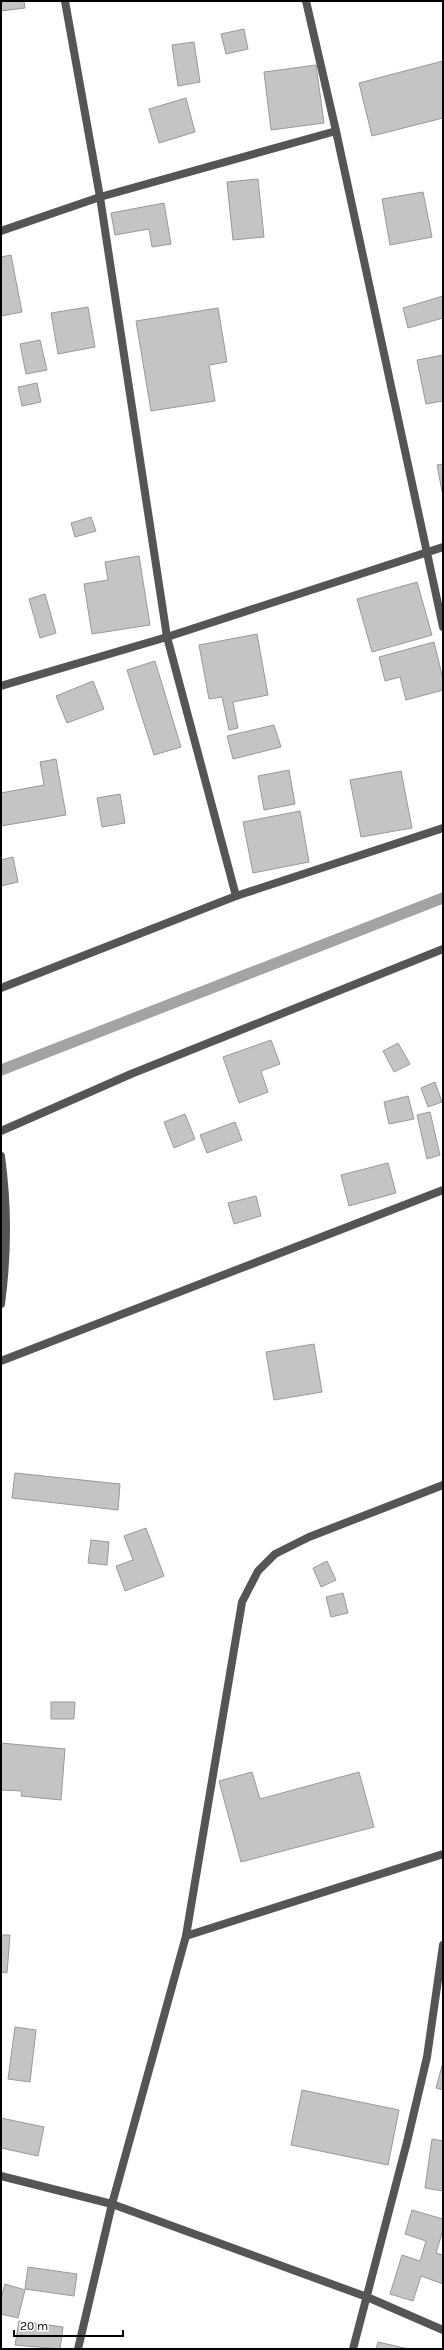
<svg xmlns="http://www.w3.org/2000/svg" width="444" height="2350" font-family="Karla,sans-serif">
<rect width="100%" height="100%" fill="#fff"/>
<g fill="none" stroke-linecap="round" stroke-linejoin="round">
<polyline stroke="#a3a3a3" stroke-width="11" points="1,1070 443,898"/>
</g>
<g fill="#c4c4c4" stroke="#999">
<polygon points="1,1 24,1 25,8 1,11"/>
<polygon points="244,29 248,49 226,54 221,34"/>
<polygon points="194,42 200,82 178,86 172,45"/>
<polygon points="443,61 443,118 372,136 359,83"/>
<polygon points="316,65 324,123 271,130 264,72"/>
<polygon points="186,98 195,132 159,143 149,109"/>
<polygon points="258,179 264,237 233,240 227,182"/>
<polygon points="423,192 432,237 390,245 382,199"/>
<polygon points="164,203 171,244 152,247 149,229 115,235 111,213"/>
<polygon points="11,255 22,312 1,316 1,257"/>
<polygon points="443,296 443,318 408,328 403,308"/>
<polygon points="88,307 95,347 58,354 51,313"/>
<polygon points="218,308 227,362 209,365 215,401 151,411 136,321"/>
<polygon points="40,340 47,370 26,374 20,344"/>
<polygon points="443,355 443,401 426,404 417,360"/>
<polygon points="37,383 41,402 22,406 18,387"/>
<polygon points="443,464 443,496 437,465"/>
<polygon points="91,517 96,531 75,537 71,523"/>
<polygon points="139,556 150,625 92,634 84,584 108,580 105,562"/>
<polygon points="417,582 432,635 372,652 357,599"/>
<polygon points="45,594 56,633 40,638 29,599"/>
<polygon points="257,634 268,695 233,702 238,728 229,730 222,697 209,699 199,645"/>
<polygon points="434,642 443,679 443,690 406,700 400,677 385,681 379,657"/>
<polygon points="155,661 181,747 154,755 127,670"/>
<polygon points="93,681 104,709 67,723 56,696"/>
<polygon points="274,725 281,747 233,759 227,736"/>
<polygon points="56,759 66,815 1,826 1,793 44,785 40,762"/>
<polygon points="289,770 295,804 264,810 258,776"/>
<polygon points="401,771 412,828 361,837 350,780"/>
<polygon points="120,794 125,823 102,827 97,798"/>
<polygon points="300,811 309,862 253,873 243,822"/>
<polygon points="13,857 18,882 1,886 1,860"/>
<polygon points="271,1040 280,1064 261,1071 268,1092 239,1103 223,1057"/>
<polygon points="398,1043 410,1064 394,1072 383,1051"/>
<polygon points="435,1082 442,1102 428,1107 421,1088"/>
<polygon points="408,1096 414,1119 389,1124 384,1102"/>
<polygon points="430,1112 440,1155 427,1159 417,1115"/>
<polygon points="185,1114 195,1139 174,1148 164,1122"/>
<polygon points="235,1122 242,1140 207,1153 200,1135"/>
<polygon points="388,1163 396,1193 349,1206 341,1175"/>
<polygon points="256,1196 261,1216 234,1224 228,1203"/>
<polygon points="314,1344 322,1392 274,1400 266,1352"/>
<polygon points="15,1473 120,1484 118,1510 12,1498"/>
<polygon points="146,1528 164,1576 125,1591 116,1566 133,1560 124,1536"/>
<polygon points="91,1540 109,1542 107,1565 88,1563"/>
<polygon points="327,1561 336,1580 321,1587 313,1568"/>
<polygon points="343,1593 348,1613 331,1617 326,1597"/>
<polygon points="51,1702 75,1702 74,1719 51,1719"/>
<polygon points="1,1743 65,1749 61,1800 21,1796 22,1791 1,1790"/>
<polygon points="252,1772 260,1799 359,1772 374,1827 241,1862 219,1781"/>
<polygon points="1,1935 10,1935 7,1973 1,1972"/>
<polygon points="15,2027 36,2030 30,2082 8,2079"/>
<polygon points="443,2062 443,2090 436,2088"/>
<polygon points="302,2090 399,2110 388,2165 291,2145"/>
<polygon points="1,2118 44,2127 38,2156 1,2148"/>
<polygon points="432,2139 443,2141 443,2191 425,2188"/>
<polygon points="412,2210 443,2219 443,2230 436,2253 443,2255 443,2284 421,2276 413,2301 390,2294 402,2255 420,2261 426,2241 405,2234"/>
<polygon points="28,2267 77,2274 74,2296 25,2289"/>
<polygon points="5,2284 25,2290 18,2318 1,2314 1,2298"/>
<polygon points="19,2321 63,2327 60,2349 15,2345"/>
<polygon points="378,2342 409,2349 376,2349"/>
</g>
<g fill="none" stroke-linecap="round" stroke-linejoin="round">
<g stroke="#555" stroke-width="8">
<polyline points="65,1 100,197 167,637 236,896"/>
<polyline points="306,1 336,131 443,627"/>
<polyline points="1,231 100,197 336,131"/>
<polyline points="1,686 167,637 443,547"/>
<path d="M1,1156c7,51 7,96 0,148"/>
<polyline points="1,1361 443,1190"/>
<polyline points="186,1936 443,1854"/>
<polyline points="1,2176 112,2204 367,2297 443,2330"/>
<polyline points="78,2349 112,2204 186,1936 242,1602 258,1571 275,1554 309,1537 443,1485"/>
<polyline points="353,2349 407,2142 427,2057 443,1945"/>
</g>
<g stroke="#555" stroke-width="8">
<polyline points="1,988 236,896 443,828"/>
<polyline points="1,1131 131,1074 443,949"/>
</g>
</g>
<rect width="444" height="2350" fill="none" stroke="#000000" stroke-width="4"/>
<path d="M14 2330v6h109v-6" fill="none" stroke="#000000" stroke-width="2"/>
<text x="20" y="2330" font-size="12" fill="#000000" stroke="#ffffff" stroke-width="3" paint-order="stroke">20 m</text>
</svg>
